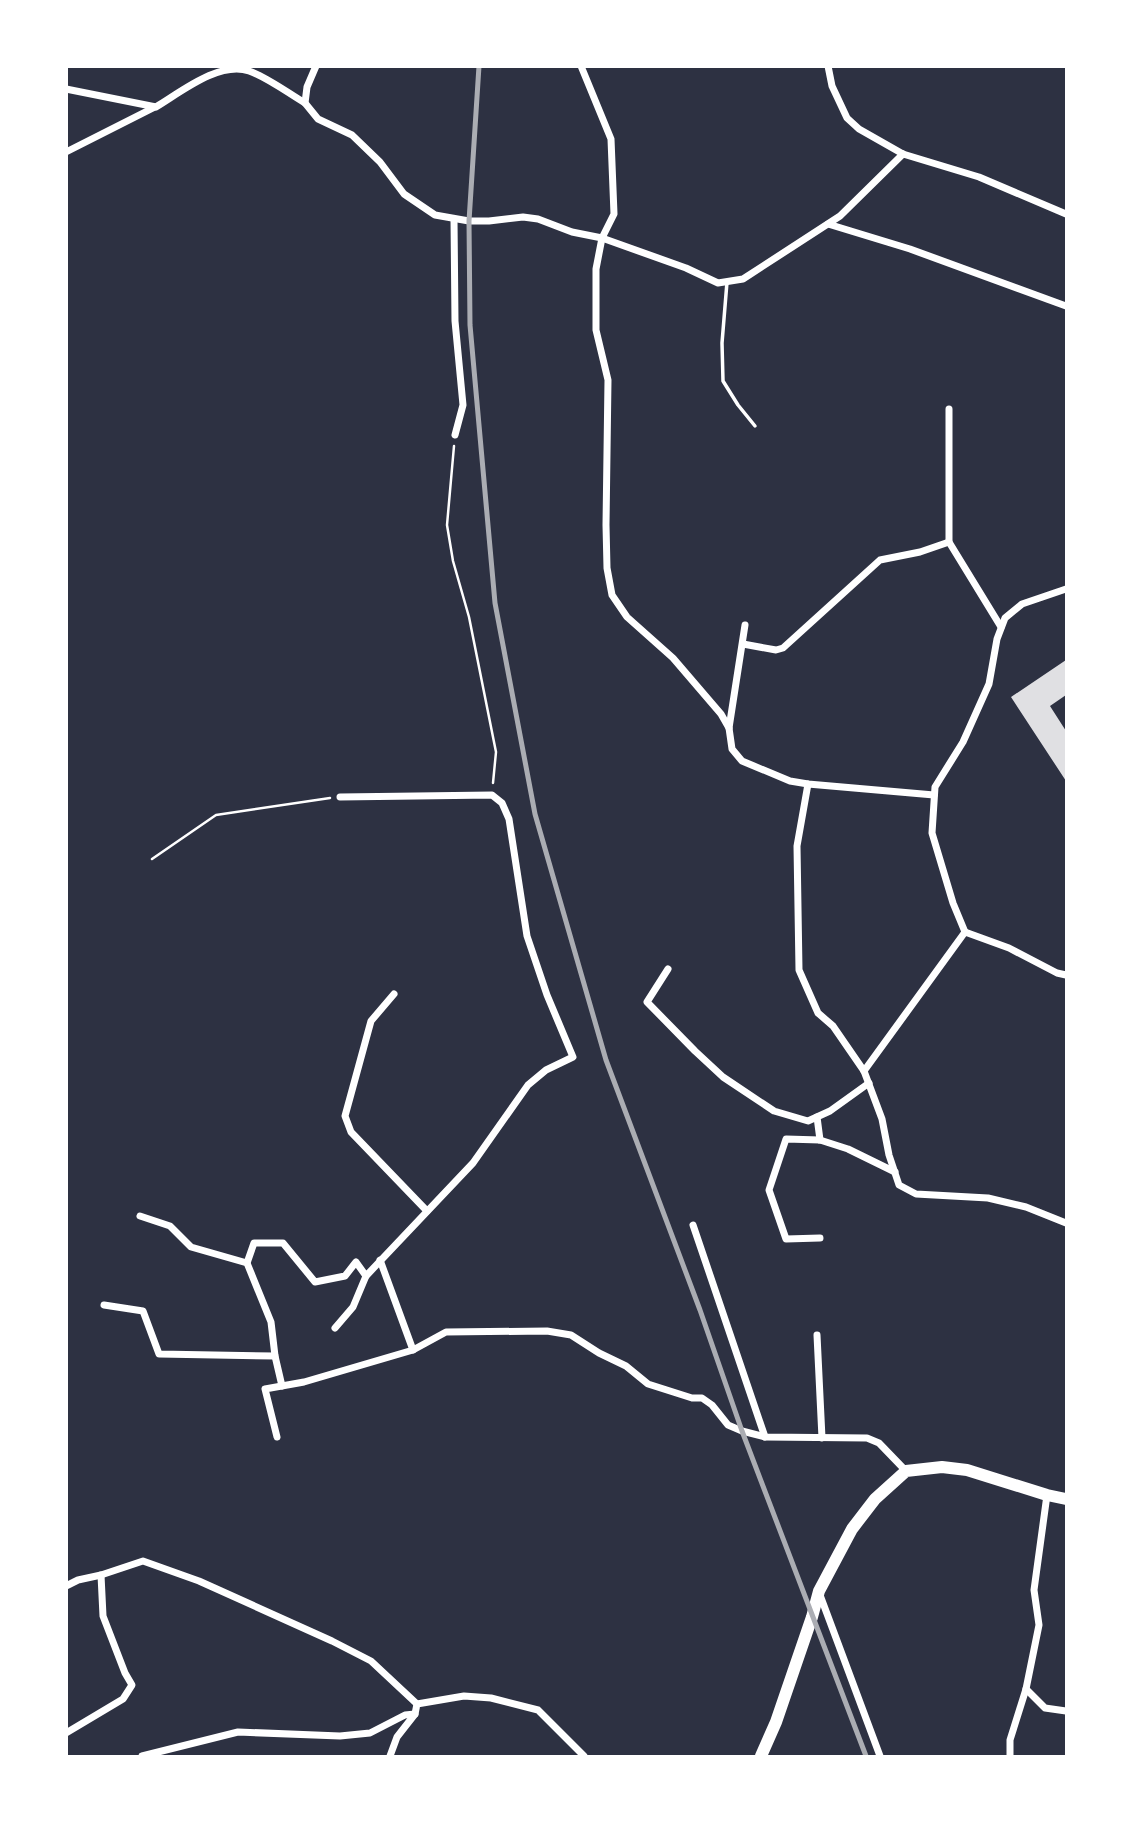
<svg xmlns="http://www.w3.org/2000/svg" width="1133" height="1823" font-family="'DejaVu Sans',sans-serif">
<rect width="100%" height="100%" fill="#2d3142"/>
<polygon fill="#e0e0e3" points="1066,660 1066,695 1050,706 1066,731 1066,781 1011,697"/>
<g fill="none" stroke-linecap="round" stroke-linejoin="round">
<g stroke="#fff" stroke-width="2.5">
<polyline points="454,446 447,525 453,561 469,617 496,752 493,783"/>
<polyline points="152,859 216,815 330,798"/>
</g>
<polyline stroke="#fff" stroke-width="3.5" points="727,282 722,343 723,381 738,405 755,426"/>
<g stroke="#fff" stroke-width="7">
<polyline points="316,66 307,87 305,103 318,119 352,135 380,162 404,194 435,215 469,221 489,221 523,217 538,219 572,232 602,238 686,268 718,283 743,279 840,216 903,154"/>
<polyline points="581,66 611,139 614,214 602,238 596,269 596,330 608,380 606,525 607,568 612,595 627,617 673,658 721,714 729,728"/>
<polyline points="828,66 832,86 847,118 859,129 903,154 979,177 1066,214"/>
<path d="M66,89l90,18c25,-15 63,-46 93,-36 18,6 39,22 56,32"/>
<polyline points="66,152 155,107"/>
<polyline points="454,219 455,321 463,405 455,435"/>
<polyline points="828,224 910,249 1066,306"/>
<polyline points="949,409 949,542 1001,627"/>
<polyline points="745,625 729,728 732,749 742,761 790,781 808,784 934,795"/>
<polyline points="743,644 776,650 783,648 880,560 920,552 949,542"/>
<polyline points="808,784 797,846 799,970 818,1013 833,1026 864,1071 882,1119 889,1155 899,1185 916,1194 988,1198 1026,1207 1066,1223"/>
<polyline points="965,932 1009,948 1057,973 1066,975"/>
<polyline points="668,969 647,1002 695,1051 723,1077 774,1111 808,1121 830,1111 869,1083"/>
<polyline points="394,994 371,1021 345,1116 351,1132 427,1211"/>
<polyline points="864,1071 965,932 953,903 932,833 935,787 963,742 989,684 997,639 1005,618 1022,604 1066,589"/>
<polyline points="817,1117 820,1140"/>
<polyline points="140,1216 170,1226 191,1247 247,1263 271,1322 275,1356 282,1386"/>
<polyline points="693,1225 765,1437"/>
<polyline points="820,1238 786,1239 769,1190 786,1139 820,1140 848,1149 895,1172"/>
<polyline points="380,1260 413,1350"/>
<polyline points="247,1263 254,1243 283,1243 315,1282 345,1276 356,1262 366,1276 473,1163 528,1085 546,1070 573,1057 547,995 527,936 509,819 502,803 492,795 340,797"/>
<polyline points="104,1305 143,1311 159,1354 275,1356"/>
<polyline points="335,1328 353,1307 366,1276"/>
<polyline points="817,1335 822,1438"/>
<polyline points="277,1437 265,1389 304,1382 413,1350 446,1332 547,1331 571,1335 599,1353 626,1366 648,1384 692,1398 702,1398 712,1405 728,1425 742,1431 765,1437 867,1438 879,1443 906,1471"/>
<polyline points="66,1586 78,1580 101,1575 143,1561 199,1581 332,1641 371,1661 417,1704"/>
<polyline points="820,1595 880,1756"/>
<polyline points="1026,1689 1045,1708 1066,1711"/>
<polyline points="66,1733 123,1699 132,1685 125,1673 103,1616 101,1575"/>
<polyline points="142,1756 238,1732 340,1736 370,1733 405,1715 415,1714"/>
<polyline points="390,1756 397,1737 415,1714 417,1704 464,1696 491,1698 538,1710 584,1756"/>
<polyline points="1010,1756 1010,1740 1026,1689 1039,1625 1034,1590 1047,1495"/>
</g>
<polyline stroke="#fff" stroke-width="12" points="761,1756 776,1722 812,1617 819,1591 852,1529 875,1499 906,1471 942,1467 967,1470 1047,1495 1066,1499"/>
<polyline stroke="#abadb3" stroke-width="5" points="479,66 469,221 470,325 495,603 535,814 606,1060 700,1310 742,1431 866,1756"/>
</g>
<rect width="1133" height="1823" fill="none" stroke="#ffffff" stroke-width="136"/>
</svg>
